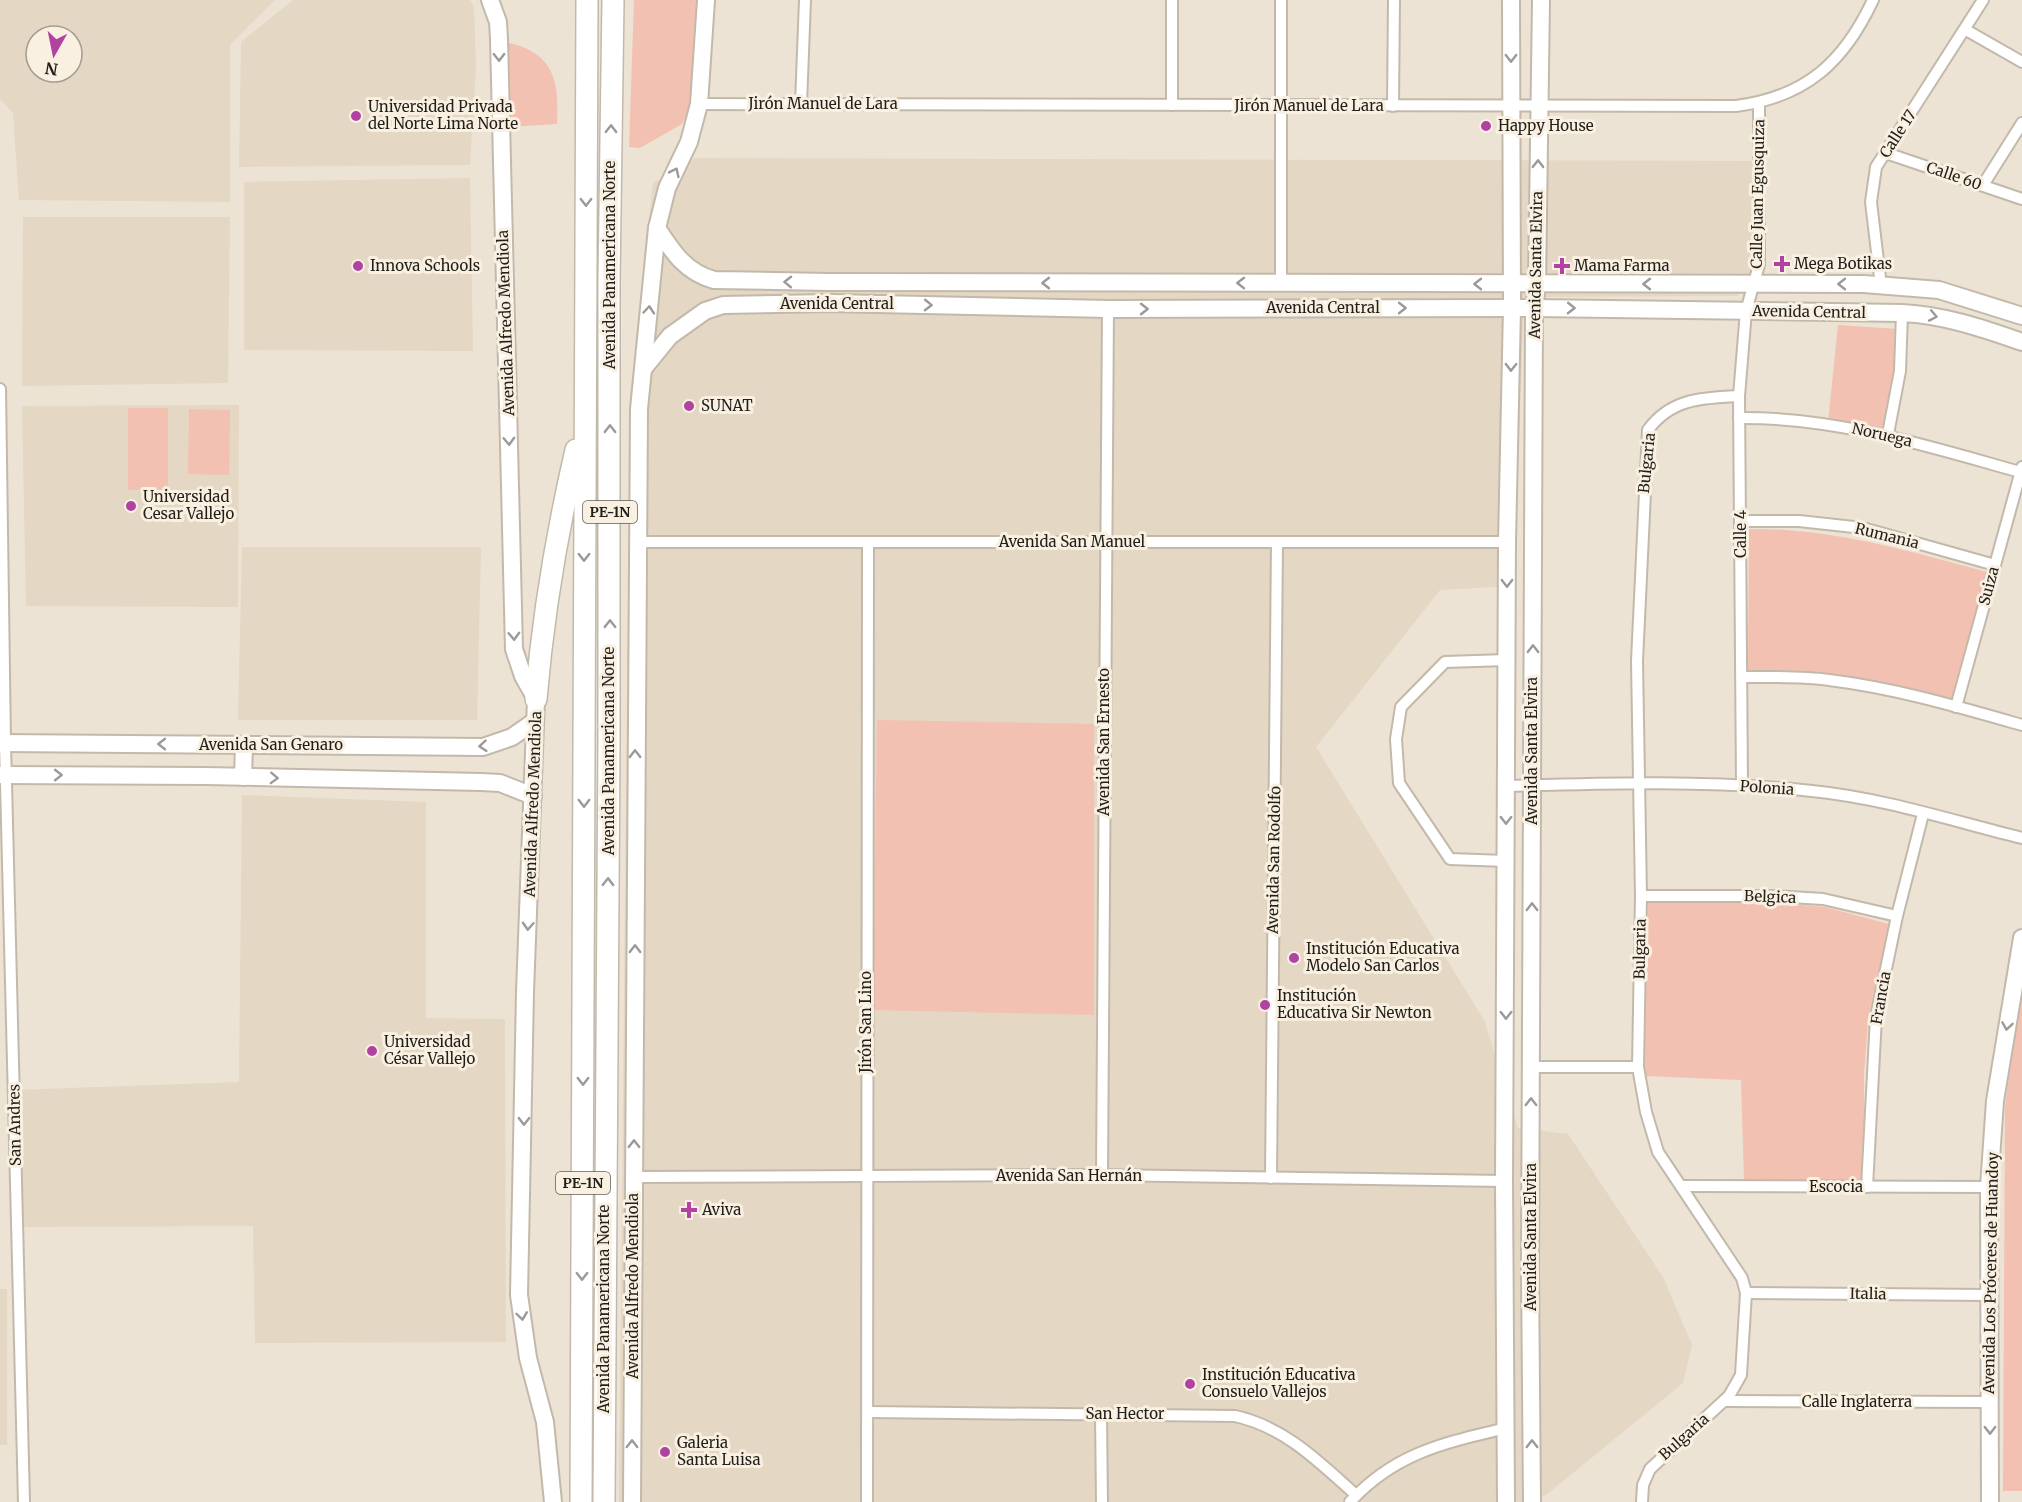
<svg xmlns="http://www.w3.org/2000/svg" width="2022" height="1502" font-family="Merriweather,serif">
<rect width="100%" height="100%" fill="#ece3d4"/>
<g fill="#e4d7c3" fill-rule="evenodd">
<path d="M0,0h275l-45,45v157l-211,-2 -6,-87 -13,-14zM36,36h36v36h-36z"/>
<polygon points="293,0 470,0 474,7 476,67 470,165 239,167 241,42"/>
<polygon points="695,158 1754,161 1752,269 1738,296 1524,297 1514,586 1440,590 1316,747 1484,1020 1518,1128 1568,1134 1663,1277 1692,1345 1683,1383 1546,1495 1526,1502 619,1502 630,398 653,183"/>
<polygon points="470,178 473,351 244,350 244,182"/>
<polygon points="23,217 230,217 228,383 22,386"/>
<polygon points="239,405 238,607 26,606 22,406"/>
<polygon points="242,547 481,547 477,720 238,720"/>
<polygon points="242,795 426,802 426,1018 505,1019 506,1342 255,1343 253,1226 18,1227 14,1090 239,1082"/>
<rect x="0" y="1289" width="7" height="156"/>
</g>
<g fill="#f3c1b2">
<polygon points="634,0 698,0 691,105 682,124 640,148 629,147"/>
<path d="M506,42c48,11 53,37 51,82l-50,3z"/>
<polygon points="1838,325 1898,329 1894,383 1885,431 1828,422"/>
<rect x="128" y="408" width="40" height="82"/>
<polygon points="189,409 230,410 229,475 188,474"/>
<path d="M1749,529c82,-1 159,22 238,43l-35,128c-67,-19 -135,-28 -204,-29z"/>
<polygon points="877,720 1094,724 1094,1015 873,1010"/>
<polygon points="1648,902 1771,902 1825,907 1889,924 1868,1020 1864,1075 1864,1184 1744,1181 1741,1080 1644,1076"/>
<polygon points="2022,979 2022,1491 2003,1491 2005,1106"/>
</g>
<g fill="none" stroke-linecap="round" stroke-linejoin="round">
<defs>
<g id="street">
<polyline points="1172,0 1172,105"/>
<polyline points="1966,30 2022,62"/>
<path d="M699,104l1037,2c70,-9 108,-44 137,-106"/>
<polyline points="801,104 805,0"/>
<polyline points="1393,106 1394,0"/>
<polyline points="1886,153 2022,199"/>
<polyline points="1983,185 2022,123"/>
<polyline points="1281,283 1281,0"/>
<polyline points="1881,286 1871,202 1876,167 1983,0"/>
<polyline points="0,389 5,743 24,1502"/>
<path d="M1739,418c98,-1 188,28 281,54"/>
<polyline points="1888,434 1900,371 1902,313"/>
<polyline points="1741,521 1799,521 1863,528 1995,565"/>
<polyline points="636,542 1507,542"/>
<path d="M1742,677c29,0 59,-1 87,3 66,8 130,27 193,45"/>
<polyline points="1956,707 2022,467"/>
<path d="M1506,786c101,-3 205,-6 306,5 71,7 141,30 210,47"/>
<polyline points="1742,786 1739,396 1746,311 1759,265 1759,103"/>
<polyline points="1506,861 1450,859 1399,783 1396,739 1401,707 1445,662 1507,660"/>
<polyline points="1641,896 1772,896 1823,899 1897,916"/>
<polyline points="1531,1067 1638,1067"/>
<polyline points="1102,1175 1108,309"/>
<polyline points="634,1177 1102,1175 1504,1181"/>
<polyline points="1271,1178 1277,542"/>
<polyline points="1683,1186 1989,1187"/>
<polyline points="1867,1187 1876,1017 1897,916 1923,814"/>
<polyline points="1746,1293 1989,1295"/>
<polyline points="1724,1401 1990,1402"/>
<path d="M868,1412l367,4c50,11 84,46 121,79"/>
<polyline points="1101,1414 1102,1502"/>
<polyline points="867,1502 868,542"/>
<path d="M1350,1502c45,-49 94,-59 156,-74"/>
<path d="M1642,1502l1,-17 7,-16 79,-73 12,-21 5,-82 -4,-15 -84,-126 -12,-40 -8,-45 3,-171 -4,-235 11,-231c23,-32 55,-32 91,-34"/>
</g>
<g id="secondary">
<polyline points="490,0 498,22 499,39 514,649 523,676 536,699 525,992 519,1295 528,1358 545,1422 553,1502"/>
<path d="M657,228c15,23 28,44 57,52l115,2 1035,2 75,6 83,26"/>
<path d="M644,368l26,-32 35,-25 18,-6 107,-2 278,6 426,-1 368,5c42,2 80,15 120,29"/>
<polyline points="0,743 483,747 512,737 535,721"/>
<polyline points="0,775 205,776 481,782 500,783 533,796"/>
<polyline points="243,777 244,745"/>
<polyline points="632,1502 639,409 657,228 667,188 689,142 699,104 706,0"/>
<polyline points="1506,1502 1504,1181 1507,542 1512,308 1511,0"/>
<polyline points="1532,1502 1530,1270 1534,308 1537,285 1541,0"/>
<polyline points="1990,1502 1989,1187 1995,1101 2022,938"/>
</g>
<g id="highway">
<path d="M536,699c7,-84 21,-167 40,-249"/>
<polyline points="581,1502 587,0"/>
<polyline points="604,1502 609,739 609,280 613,0"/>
</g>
</defs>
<use href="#street" stroke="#c2b9ab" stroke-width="14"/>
<use href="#secondary" stroke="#c2b9ab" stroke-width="20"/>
<use href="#highway" stroke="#c2b9ab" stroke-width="24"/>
<use href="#street" stroke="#fff" stroke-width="10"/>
<use href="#secondary" stroke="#fff" stroke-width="16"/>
<use href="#highway" stroke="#fff" stroke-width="21"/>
</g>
<defs><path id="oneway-chevron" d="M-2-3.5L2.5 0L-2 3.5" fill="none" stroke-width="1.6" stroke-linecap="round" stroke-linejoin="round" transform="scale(1.5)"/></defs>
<g stroke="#9c9a98">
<use href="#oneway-chevron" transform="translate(499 57) rotate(89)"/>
<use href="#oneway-chevron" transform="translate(1511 58) rotate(90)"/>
<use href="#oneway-chevron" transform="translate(611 129) rotate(-89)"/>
<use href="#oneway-chevron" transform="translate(1538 164) rotate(-89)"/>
<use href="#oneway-chevron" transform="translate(675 172) rotate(-64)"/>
<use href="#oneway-chevron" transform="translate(586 202) rotate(90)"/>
<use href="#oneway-chevron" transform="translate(788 282) rotate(-179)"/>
<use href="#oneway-chevron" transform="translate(1046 283) rotate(-180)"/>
<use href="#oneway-chevron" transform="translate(1241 283) rotate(-180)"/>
<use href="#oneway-chevron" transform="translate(1478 284) rotate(-180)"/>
<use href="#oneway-chevron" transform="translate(1647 284) rotate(-180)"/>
<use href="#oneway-chevron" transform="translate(1842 284) rotate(-180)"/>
<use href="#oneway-chevron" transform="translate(928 305) rotate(1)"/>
<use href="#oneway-chevron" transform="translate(1402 308)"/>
<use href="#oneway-chevron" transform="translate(1571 308) rotate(1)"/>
<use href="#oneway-chevron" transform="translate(1144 309)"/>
<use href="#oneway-chevron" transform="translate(649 310) rotate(-85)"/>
<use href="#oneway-chevron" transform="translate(1933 316) rotate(11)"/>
<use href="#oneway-chevron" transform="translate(1511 367) rotate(91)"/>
<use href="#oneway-chevron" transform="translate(610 429) rotate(-90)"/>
<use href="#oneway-chevron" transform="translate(509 441) rotate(88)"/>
<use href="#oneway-chevron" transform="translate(584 557) rotate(90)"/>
<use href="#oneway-chevron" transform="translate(1507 583) rotate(90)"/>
<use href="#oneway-chevron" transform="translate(610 624) rotate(-90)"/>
<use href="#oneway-chevron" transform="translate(514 636) rotate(88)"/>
<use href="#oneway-chevron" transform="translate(1533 649) rotate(-90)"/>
<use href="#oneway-chevron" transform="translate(162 744) rotate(-180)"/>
<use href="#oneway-chevron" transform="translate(483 746) rotate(175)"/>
<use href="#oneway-chevron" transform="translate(635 754) rotate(-90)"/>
<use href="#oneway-chevron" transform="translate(58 775)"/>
<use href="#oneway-chevron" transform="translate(274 778) rotate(2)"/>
<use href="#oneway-chevron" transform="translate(584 803) rotate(90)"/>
<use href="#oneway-chevron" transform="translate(1506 820) rotate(90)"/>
<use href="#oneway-chevron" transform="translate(608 882) rotate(-89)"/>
<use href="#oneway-chevron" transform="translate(1532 907) rotate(-90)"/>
<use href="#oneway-chevron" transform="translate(528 926) rotate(93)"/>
<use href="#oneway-chevron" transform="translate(635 949) rotate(-90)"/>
<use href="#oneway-chevron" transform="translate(1506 1015) rotate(90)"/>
<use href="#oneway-chevron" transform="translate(2007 1026) rotate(99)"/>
<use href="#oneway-chevron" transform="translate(583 1081) rotate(90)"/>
<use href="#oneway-chevron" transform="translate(1531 1102) rotate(-90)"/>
<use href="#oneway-chevron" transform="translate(524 1121) rotate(91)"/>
<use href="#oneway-chevron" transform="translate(634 1144) rotate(-90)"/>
<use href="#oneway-chevron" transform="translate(582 1276) rotate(90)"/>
<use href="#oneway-chevron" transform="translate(522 1316) rotate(82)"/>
<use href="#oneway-chevron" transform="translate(1990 1430) rotate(90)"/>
<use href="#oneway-chevron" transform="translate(632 1444) rotate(-90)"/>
<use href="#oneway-chevron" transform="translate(1532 1444) rotate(-90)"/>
</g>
<g fill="#b043a2" stroke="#f9f0e1" stroke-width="2">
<circle cx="356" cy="116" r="6"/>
<circle cx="1486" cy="126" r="6"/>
<path d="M1779 255h6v6h6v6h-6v6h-6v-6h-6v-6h6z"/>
<circle cx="358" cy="266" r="6"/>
<path d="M1559 257h6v6h6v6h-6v6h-6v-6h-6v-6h6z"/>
<circle cx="689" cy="406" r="6"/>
<circle cx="131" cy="506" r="6"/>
<circle cx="1294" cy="958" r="6"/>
<circle cx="1265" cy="1005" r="6"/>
<circle cx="372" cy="1051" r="6"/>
<path d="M686 1201h6v6h6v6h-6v6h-6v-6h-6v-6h6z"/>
<circle cx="1190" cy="1384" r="6"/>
<circle cx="665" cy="1452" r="6"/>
</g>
<g text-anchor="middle" stroke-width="6" stroke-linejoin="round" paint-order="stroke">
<g fill="#f9f0e1" stroke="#625e56" stroke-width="1.5">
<rect x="583" y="501" width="54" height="22" rx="4.5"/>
<rect x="556" y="1172" width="54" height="22" rx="4.5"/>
</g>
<g font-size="14" font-weight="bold" fill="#221f1a">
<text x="610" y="517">PE-1N</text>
<text x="583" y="1188">PE-1N</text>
</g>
<g font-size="15" fill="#221f1a" stroke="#f9f0e1">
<text x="823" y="109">Jirón Manuel de Lara</text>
<text x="1309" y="111">Jirón Manuel de Lara</text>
<text transform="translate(1898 134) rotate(-57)" y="5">Calle 17</text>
<text transform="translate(1954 176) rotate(19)" y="5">Calle 60</text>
<text transform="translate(1758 194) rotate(-89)" y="5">Calle Juan Egusquiza</text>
<text transform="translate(610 265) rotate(-90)" y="5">Avenida Panamericana Norte</text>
<text transform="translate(1536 265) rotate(-89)" y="5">Avenida Santa Elvira</text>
<text x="837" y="309">Avenida Central</text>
<text x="1323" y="313">Avenida Central</text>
<text transform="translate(1809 312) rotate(1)" y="5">Avenida Central</text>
<text transform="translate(506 323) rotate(-92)" y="5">Avenida Alfredo Mendiola</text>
<text transform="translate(1882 435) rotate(13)" y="5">Noruega</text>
<text transform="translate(1647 463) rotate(-84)" y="5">Bulgaria</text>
<text transform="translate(1741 534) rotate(-90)" y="5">Calle 4</text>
<text transform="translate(1887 536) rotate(14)" y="5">Rumania</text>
<text x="1072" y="547">Avenida San Manuel</text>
<text transform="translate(1989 586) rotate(-75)" y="5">Suiza</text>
<text transform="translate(1104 742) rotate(-90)" y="5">Avenida San Ernesto</text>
<text x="271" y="750">Avenida San Genaro</text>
<text transform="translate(609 751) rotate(-90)" y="5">Avenida Panamericana Norte</text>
<text transform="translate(1532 751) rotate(-90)" y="5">Avenida Santa Elvira</text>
<text transform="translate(1767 788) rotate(4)" y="5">Polonia</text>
<text transform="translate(533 804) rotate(-88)" y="5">Avenida Alfredo Mendiola</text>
<text transform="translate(1274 860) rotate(-89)" y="5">Avenida San Rodolfo</text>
<text transform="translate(1770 897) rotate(2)" y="5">Belgica</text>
<text transform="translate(1640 949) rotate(-89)" y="5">Bulgaria</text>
<text transform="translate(1881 998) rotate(-80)" y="5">Francia</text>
<text transform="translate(866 1022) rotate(-90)" y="5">Jirón San Lino</text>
<text transform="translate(15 1125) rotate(-91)" y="5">San Andres</text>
<text x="1069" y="1181">Avenida San Hernán</text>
<text x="1836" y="1192">Escocia</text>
<text transform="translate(1531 1237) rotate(-90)" y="5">Avenida Santa Elvira</text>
<text transform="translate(1991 1273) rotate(-89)" y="5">Avenida Los Próceres de Huandoy</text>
<text transform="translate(633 1286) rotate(-90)" y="5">Avenida Alfredo Mendiola</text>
<text transform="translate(1868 1294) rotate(1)" y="5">Italia</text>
<text transform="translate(604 1309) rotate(-90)" y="5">Avenida Panamericana Norte</text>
<text x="1857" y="1407">Calle Inglaterra</text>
<text x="1125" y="1419">San Hector</text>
<text transform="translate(1684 1437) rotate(-42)" y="5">Bulgaria</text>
</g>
<g font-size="15" fill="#221f1a" stroke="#f9f0e1" text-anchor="start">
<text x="368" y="112">Universidad Privada<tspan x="368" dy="17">del Norte Lima Norte</tspan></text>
<text x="1498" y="131">Happy House</text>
<text x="1794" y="269">Mega Botikas</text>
<text x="370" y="271">Innova Schools</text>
<text x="1574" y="271">Mama Farma</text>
<text x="701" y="411">SUNAT</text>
<text x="143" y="502">Universidad<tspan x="143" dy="17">Cesar Vallejo</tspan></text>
<text x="1306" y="954">Institución Educativa<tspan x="1306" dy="17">Modelo San Carlos</tspan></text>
<text x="1277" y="1001">Institución<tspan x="1277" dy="17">Educativa Sir Newton</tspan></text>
<text x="384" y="1047">Universidad<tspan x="384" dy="17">César Vallejo</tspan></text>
<text x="702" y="1215">Aviva</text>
<text x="1202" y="1380">Institución Educativa<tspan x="1202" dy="17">Consuelo Vallejos</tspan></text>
<text x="677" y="1448">Galeria<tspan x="677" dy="17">Santa Luisa</tspan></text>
</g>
</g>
<g transform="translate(54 54) rotate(189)"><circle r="28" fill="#f9f0e1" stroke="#a39c91" stroke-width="1.5"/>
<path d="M0-4.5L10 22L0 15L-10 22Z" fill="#b043a2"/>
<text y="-9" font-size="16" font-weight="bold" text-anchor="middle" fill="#221f1a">N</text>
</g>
</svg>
